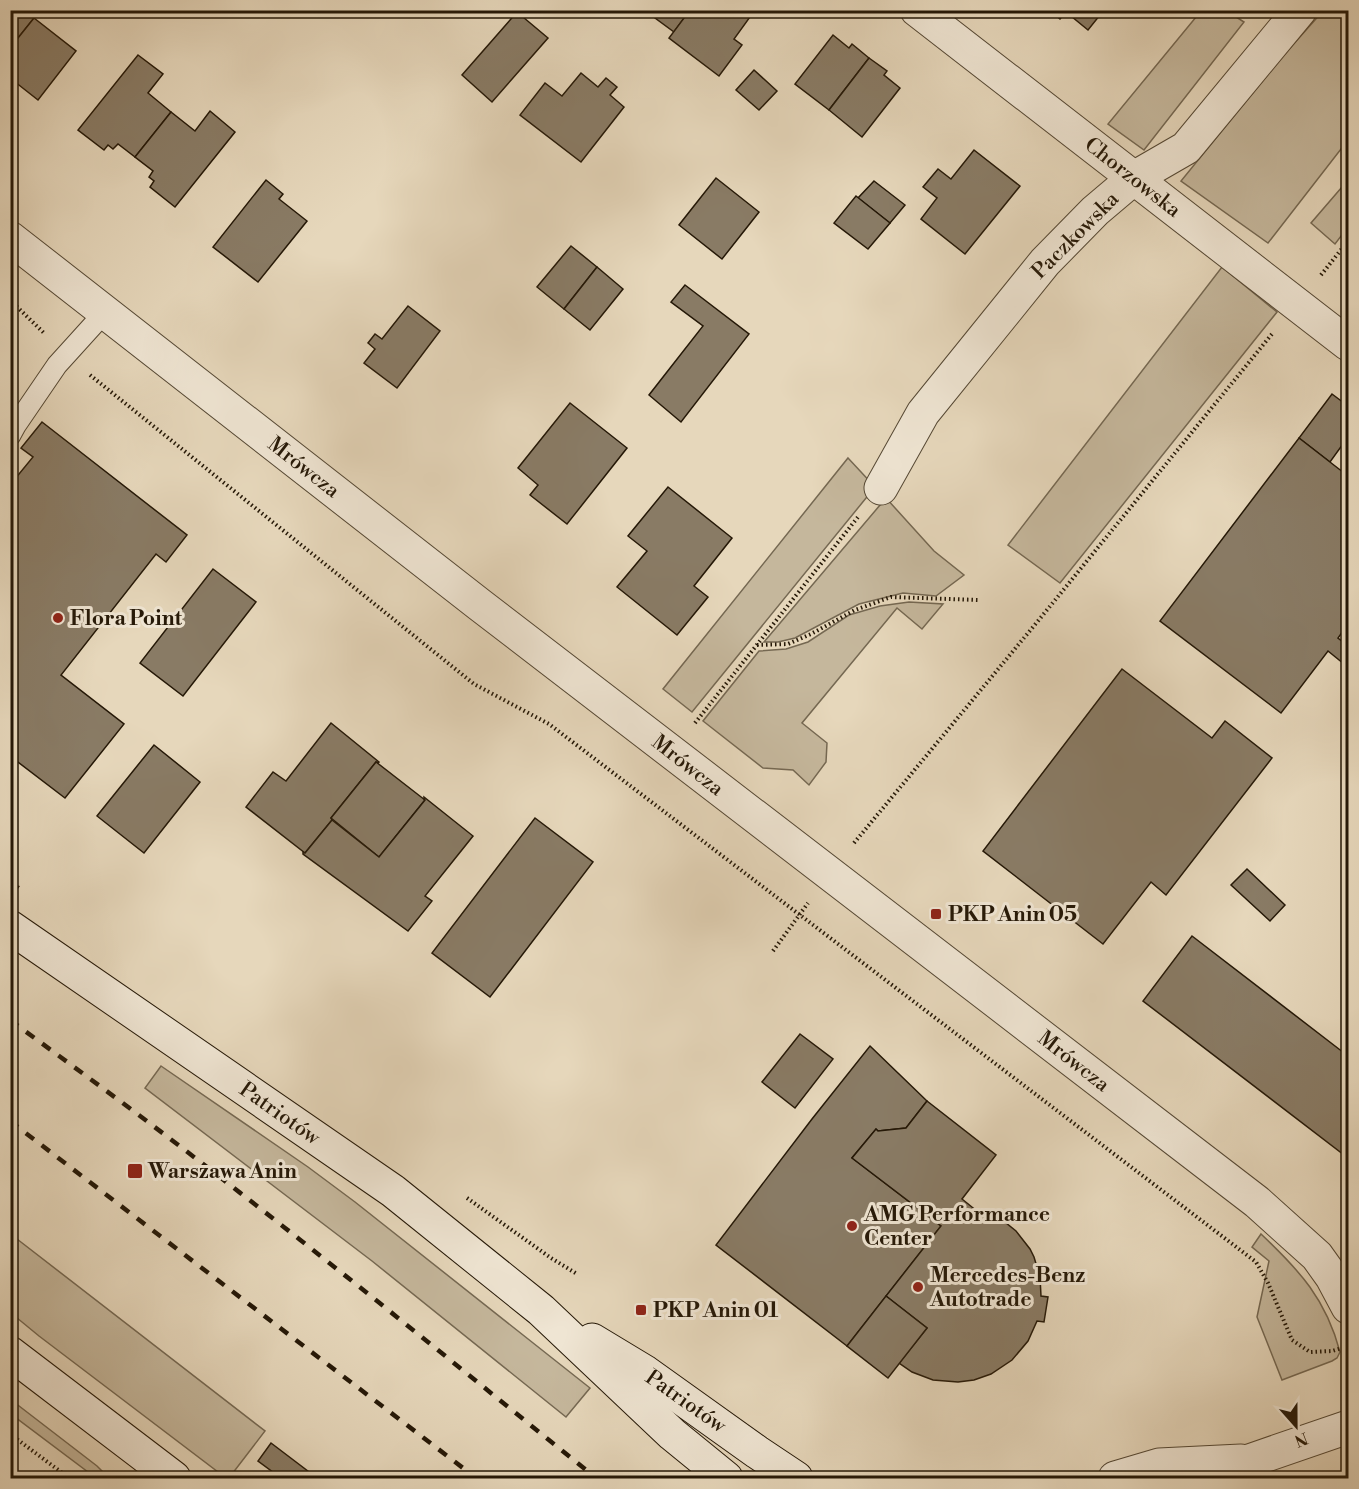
<svg xmlns="http://www.w3.org/2000/svg" width="1359" height="1489" font-family="'Libre Bodoni',serif">
<rect width="100%" height="100%" fill="#e6d7bb"/>
<filter id="stains"><feTurbulence type="fractalNoise" baseFrequency=".00333" numOctaves="4"/><feColorMatrix values="0 0 0 0 .2 0 0 0 0 .09 0 0 0 0 .02 0 0 0 .5 -.17"/></filter>
<radialGradient id="worn" r=".72"><stop offset=".6" stop-color="#630" stop-opacity="0"/><stop offset="1" stop-color="#630" stop-opacity=".3"/></radialGradient>
<g fill="#c5b79c" stroke="#756852" stroke-width="1.5">
<polygon points="1201,11 1227,11 1244,22 1144,150 1108,124"/>
<polygon points="1323,11 1348,11 1348,140 1268,243 1181,181 1282,57"/>
<polygon points="1348,180 1348,227 1335,244 1311,223"/>
<polygon points="1222,267 1277,312 1060,583 1008,545"/>
<polygon points="848,458 875,487 692,712 663,689"/>
<polygon points="886,498 934,551 964,575 936,596 903,593 859,604 795,638 778,642 764,642"/>
<polygon points="909,602 943,604 922,629 897,608 802,723 827,743 826,762 809,785 793,770 763,768 703,721 759,651 786,649 808,642 849,615 880,606"/>
<polygon points="161,1066 308,1167 355,1202 590,1388 566,1417 372,1261 145,1088"/>
<path d="M1261,1234c39,37 65,65 79,118l-3,6 -5,3 -50,19 -25,-63 12,-56 -17,-14z"/>
<polygon points="17,1239 265,1431 229,1478 226,1478 39,1336 11,1313 11,1245"/>
<polygon points="10,1399 97,1466 109,1478 96,1478 11,1414"/>
</g>
<g fill="#897b65" stroke="#251807" stroke-width="1.5">
<polygon points="10,10 25,10 34,18 10,48"/>
<polygon points="654,10 690,10 674,32 651,15"/>
<polygon points="690,10 741,10 750,17 734,39 742,45 719,76 669,38"/>
<polygon points="1049,10 1104,10 1088,30 1066,12 1060,19"/>
<polygon points="517,12 548,38 492,102 462,75"/>
<polygon points="34,18 76,51 38,100 10,78 10,48"/>
<polygon points="833,35 849,48 852,44 869,58 829,110 795,84"/>
<polygon points="138,55 163,74 148,93 171,112 135,157 118,144 113,149 108,145 104,150 78,130"/>
<polygon points="869,58 887,71 884,75 900,88 862,137 829,110"/>
<polygon points="754,70 777,91 759,110 736,90"/>
<polygon points="581,73 598,87 606,78 617,87 610,95 624,107 581,162 520,115 545,83 562,96"/>
<polygon points="210,111 235,132 175,207 150,187 154,181 149,177 153,171 135,157 171,112 195,131"/>
<polygon points="974,150 1020,186 965,254 921,219 937,198 923,187 938,169 951,179"/>
<polygon points="716,178 759,212 722,259 679,225"/>
<polygon points="266,180 283,194 279,199 307,221 258,282 213,247"/>
<polygon points="874,181 905,205 890,223 858,198"/>
<polygon points="856,196 890,223 868,249 834,223"/>
<polygon points="571,246 597,267 564,309 537,287"/>
<polygon points="597,267 623,289 590,330 564,309"/>
<polygon points="685,285 749,334 681,422 649,395 703,326 671,302"/>
<polygon points="408,306 440,331 397,388 364,363 375,349 368,343 375,334 382,339"/>
<polygon points="1332,394 1348,406 1348,437 1330,462 1299,438"/>
<polygon points="570,403 627,448 567,524 530,495 538,485 518,468"/>
<polygon points="42,422 187,535 166,562 156,554 61,675 124,724 65,798 10,756 10,485 33,457 21,448"/>
<polygon points="1299,438 1348,476 1348,624 1338,638 1348,646 1348,659 1344,664 1328,651 1281,713 1160,621"/>
<polygon points="668,487 732,538 694,586 708,597 677,635 617,587 647,551 628,536"/>
<polygon points="213,569 256,602 183,696 140,663"/>
<polygon points="1122,669 1212,738 1225,721 1272,758 1166,895 1151,882 1103,944 983,851"/>
<polygon points="331,723 379,762 378,763 376,762 331,818 332,820 305,853 246,807 273,772 286,781"/>
<polygon points="154,745 200,782 144,853 97,816"/>
<polygon points="376,762 425,800 379,857 331,818"/>
<polygon points="424,797 473,836 425,896 432,901 408,931 303,854 303,852 305,853 332,820 379,857 425,800 424,799"/>
<polygon points="535,818 593,862 490,997 432,953"/>
<polygon points="1247,869 1285,905 1270,921 1231,885"/>
<polygon points="1192,936 1348,1056 1348,1158 1143,1001"/>
<polygon points="800,1034 833,1059 795,1108 762,1082"/>
<polygon points="870,1046 927,1101 906,1128 878,1131 876,1129 852,1158 941,1226 847,1346 716,1245 812,1119"/>
<polygon points="927,1101 996,1155 962,1199 988,1220 993,1215 1001,1219 1016,1231 1030,1249 1034,1257 1040,1277 1041,1296 1048,1297 1044,1322 1037,1321 1028,1341 1012,1360 991,1374 974,1380 958,1382 933,1380 912,1372 899,1363 927,1328 886,1296 941,1226 852,1158 876,1129 878,1131 906,1128"/>
<polygon points="886,1296 927,1328 888,1378 847,1346"/>
<polygon points="271,1443 317,1478 281,1478 258,1461"/>
</g>
<g fill="none" stroke-linecap="round" stroke-linejoin="round">
<defs>
<polyline id="service" points="10,436 16,425 57,365 105,312"/>
<g id="minor">
<polyline points="917,10 1348,344"/>
<polyline points="881,488 923,413 1045,262 1095,211 1134,178 1186,148 1300,10"/>
</g>
<g id="tertiary">
<polyline points="10,238 480,605 1257,1202 1317,1256 1332,1277 1348,1307"/>
<polyline points="1115,1478 1159,1465 1241,1461"/>
<polyline points="1214,1478 1252,1460 1348,1427"/>
</g>
<g id="secondary">
<polyline points="10,927 393,1191 541,1310 672,1434 726,1478"/>
<polyline points="592,1340 645,1372 757,1452 796,1478"/>
<polyline points="10,1353 174,1478"/>
</g>
</defs>
<use href="#service" stroke="#554834" stroke-width="22"/>
<use href="#minor" stroke="#554834" stroke-width="35"/>
<use href="#tertiary" stroke="#554834" stroke-width="35"/>
<use href="#secondary" stroke="#251807" stroke-width="35"/>
<g stroke="#251807" stroke-width="4" stroke-dasharray="1.5 3" stroke-linecap="butt">
<polyline points="1321,275 1348,241"/>
<polyline points="10,300 45,334"/>
<polyline points="90,375 474,684 549,724 1256,1262 1268,1283 1292,1340 1310,1352 1332,1351 1345,1347"/>
<polyline points="757,645 788,644 811,634 855,610 891,597 978,600"/>
<polyline points="695,723 858,517"/>
<polyline points="854,843 1038,621 1272,334"/>
<polyline points="10,882 19,888"/>
<polyline points="773,951 808,903"/>
<polyline points="467,1198 551,1258 577,1274"/>
<polyline points="10,1434 69,1478"/>
</g>
<use href="#service" stroke="#efe5d3" stroke-width="20"/>
<use href="#minor" stroke="#efe5d3" stroke-width="33"/>
<use href="#tertiary" stroke="#efe5d3" stroke-width="33"/>
<use href="#secondary" stroke="#efe5d3" stroke-width="33"/>
<g stroke="#251807" stroke-width="4.5" stroke-dasharray="10 10" stroke-linecap="butt">
<path d="M10,1020c71,52 142,104 211,158 127,98 251,200 375,300"/>
<polyline points="10,1121 476,1478"/>
</g>
</g>
<g fill="#8f2418" stroke="#efe5d3" stroke-width="2">
<circle cx="58" cy="618" r="6"/>
<rect x="930" y="908" width="12" height="12" rx="3"/>
<rect x="127" y="1163" width="16" height="16" rx="3"/>
<circle cx="852" cy="1226" r="6"/>
<circle cx="918" cy="1287" r="6"/>
<rect x="635" y="1304" width="12" height="12" rx="3"/>
</g>
<g text-anchor="middle" stroke-width="6" stroke-linejoin="round" paint-order="stroke">
<g font-size="21" fill="#251807" stroke="#efe5d3">
<text transform="translate(1133 177) rotate(38)" y="7">Chorzowska</text>
<text transform="translate(1075 235) rotate(-45)" y="7">Paczkowska</text>
<text transform="translate(304 467) rotate(38)" y="7">Mrówcza</text>
<text transform="translate(688 765) rotate(38)" y="7">Mrówcza</text>
<text transform="translate(1074 1061) rotate(38)" y="7">Mrówcza</text>
<text transform="translate(280 1113) rotate(35)" y="7">Patriotów</text>
<text transform="translate(686 1401) rotate(35)" y="7">Patriotów</text>
</g>
<g font-size="21" font-weight="bold" fill="#251807" stroke="#efe5d3" text-anchor="start">
<text x="70" y="625">Flora Point</text>
<text x="948" y="921">PKP Anin 05</text>
<text x="148" y="1178">Warszawa Anin</text>
<text x="864" y="1221">AMG Performance<tspan x="864" dy="24">Center</tspan></text>
<text x="930" y="1282">Mercedes-Benz<tspan x="930" dy="24">Autotrade</tspan></text>
<text x="653" y="1317">PKP Anin 01</text>
</g>
</g>
<rect width="1359" height="1489" fill="none" stroke="#e6d7bb" stroke-width="36"/>
<rect x="12" y="12" width="1335" height="1465" fill="none" stroke="#251807" stroke-width="3"/>
<rect x="18" y="18" width="1323" height="1453" fill="none" stroke="#251807" stroke-width="1.5"/>
<g transform="translate(1296 1426) rotate(159)" stroke="#efe5d3" stroke-width="4.5" paint-order="stroke">
<path d="M0-4.5L10 22L0 15L-10 22Z" fill="#251807"/>
<text y="-9" font-size="16" font-weight="bold" text-anchor="middle" fill="#251807">N</text>
</g>
<rect width="100%" height="100%" filter="url(#stains)"/>
<rect width="100%" height="100%" fill="url(#worn)"/>
</svg>
